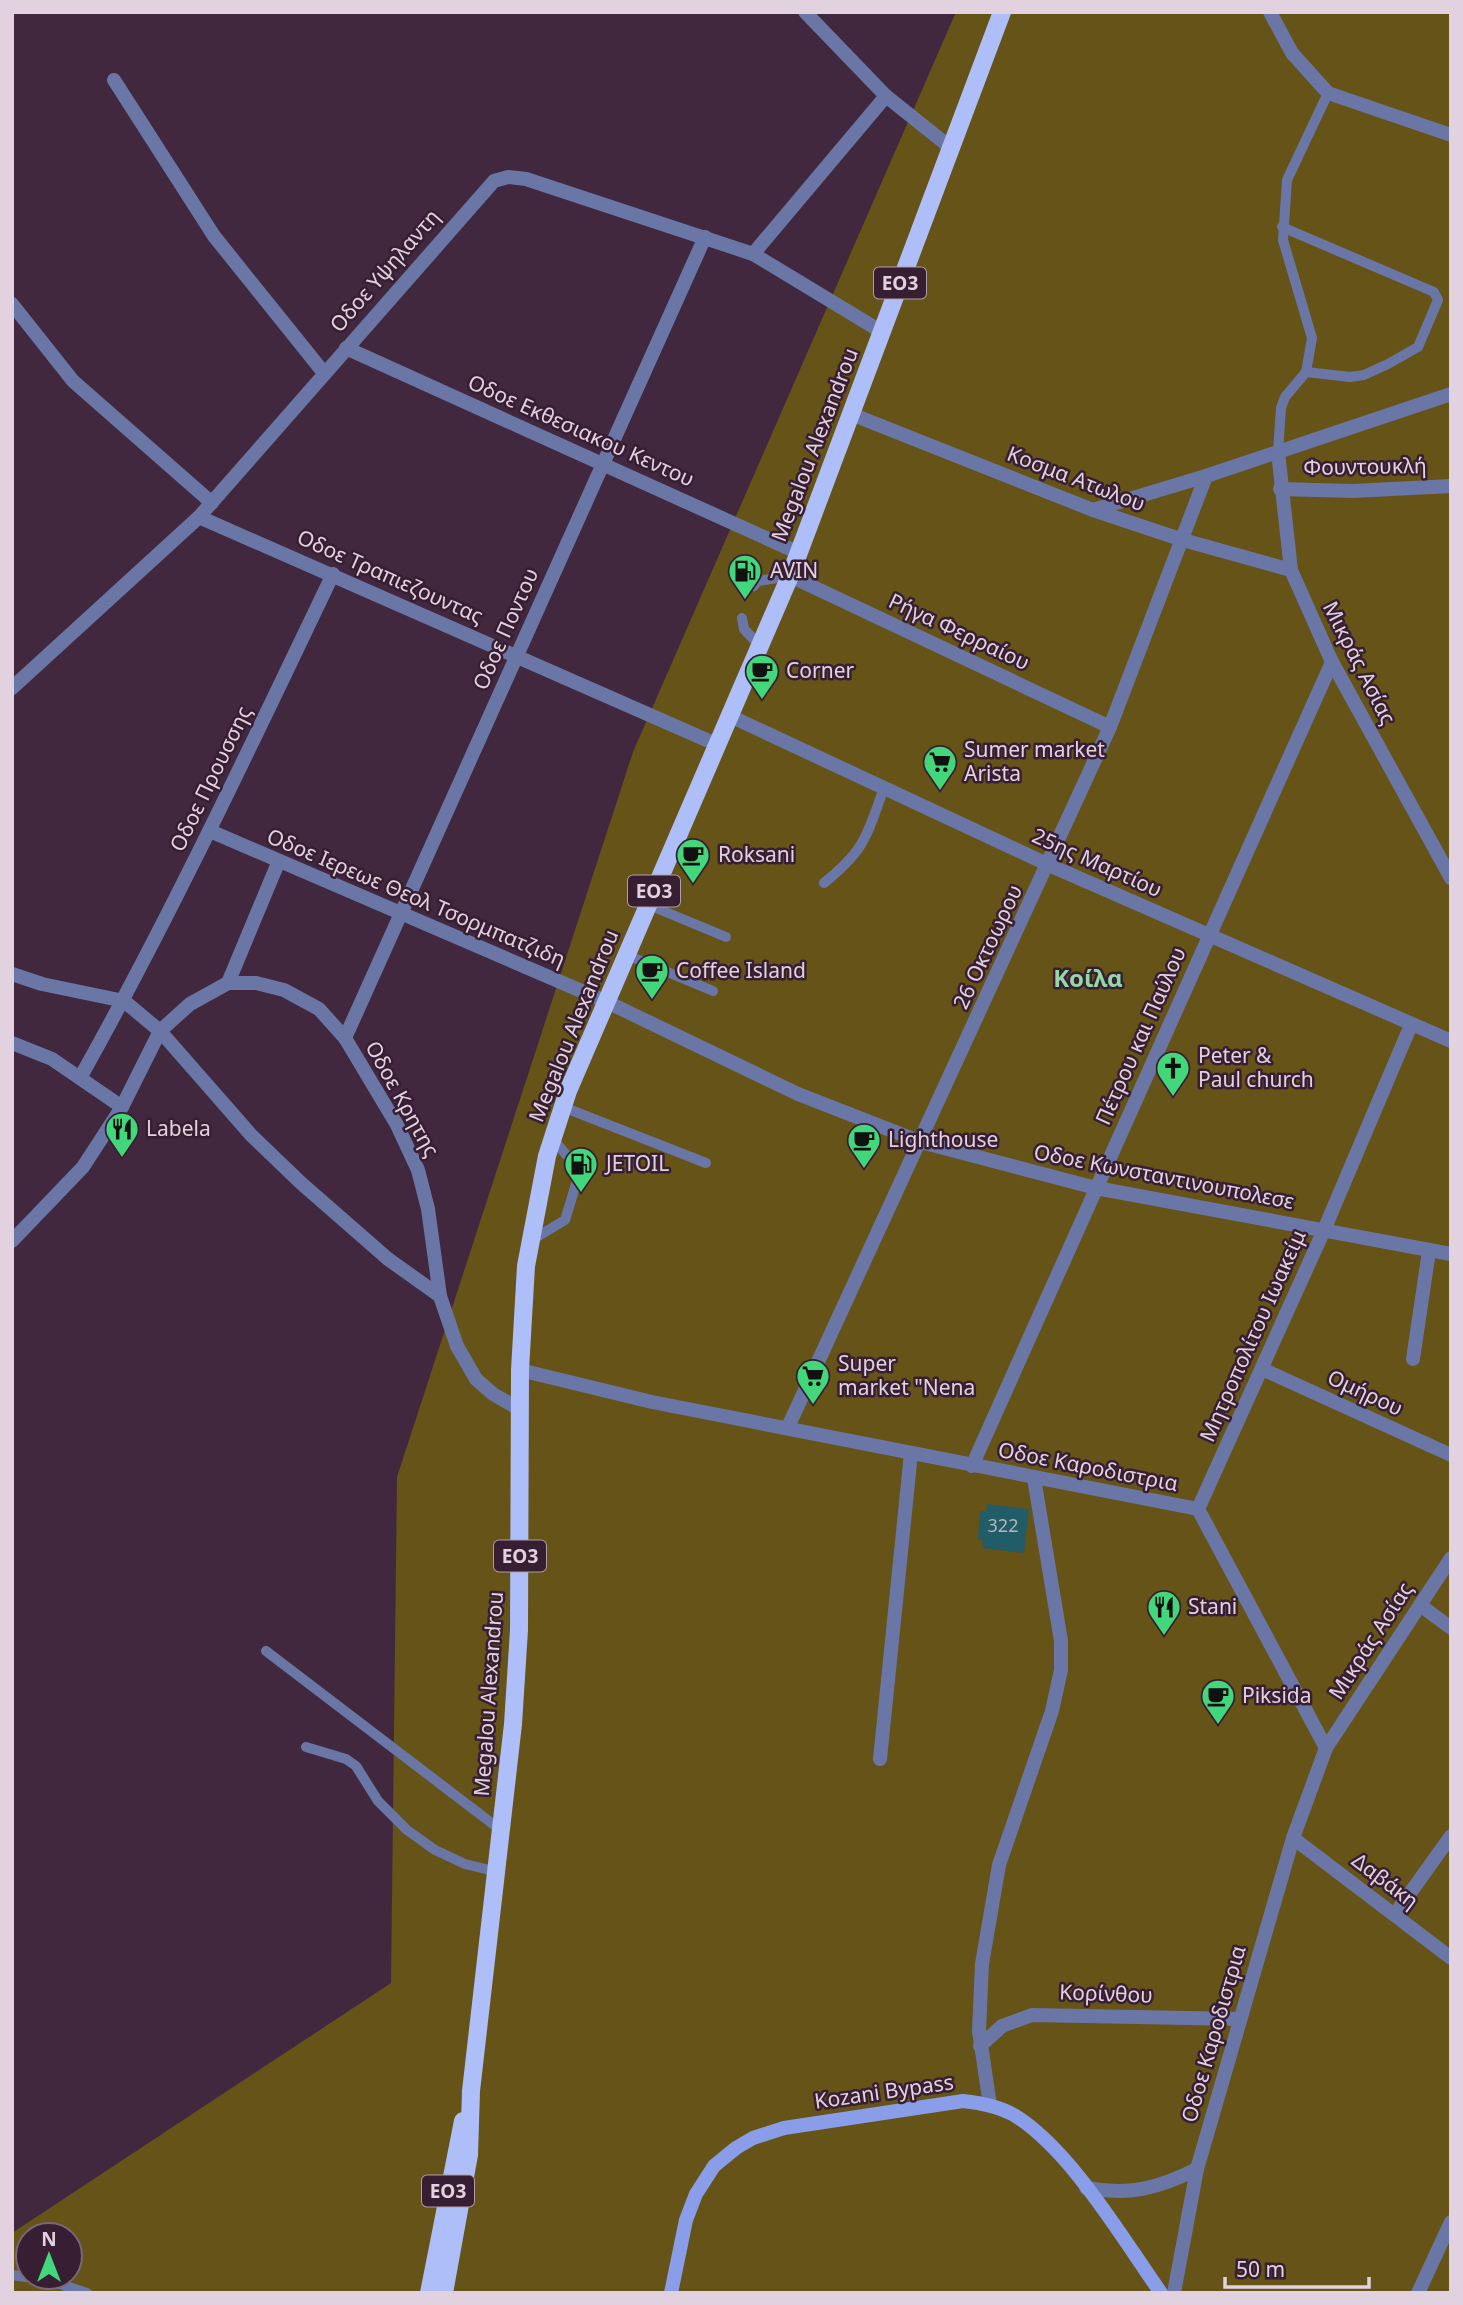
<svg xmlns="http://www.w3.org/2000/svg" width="1463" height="2305" font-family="'Noto Sans',sans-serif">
<rect width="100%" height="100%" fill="#41283e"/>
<path fill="#655317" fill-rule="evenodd" d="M956,12h495v2281h-1439v-60l379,-250 6,-506 236,-725zM28,2235h42v42h-42z"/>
<polygon fill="#225c67" points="987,1504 1029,1509 1024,1553 982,1548 983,1540 978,1539 980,1511 986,1512"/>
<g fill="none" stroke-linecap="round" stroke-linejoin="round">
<g stroke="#6a77a6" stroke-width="10">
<polyline points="1282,227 1434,292 1438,300 1418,347 1388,364 1364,375 1350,377 1306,372"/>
<polyline points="1278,452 1281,408 1285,397 1306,372 1312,338 1283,240 1287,180 1328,93"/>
<polyline points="754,586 758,581 790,576"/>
<polyline points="742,618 744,629 759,645"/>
<path d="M824,883c42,-34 42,-46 60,-95"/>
<polyline points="649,905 726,937"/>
<polyline points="627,955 713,991"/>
<polyline points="563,1107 706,1163"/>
<polyline points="530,1241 565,1220 580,1171 553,1139"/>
<polyline points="266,1651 502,1831"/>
<polyline points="306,1747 346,1759 356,1766 378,1801 407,1830 435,1850 465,1864 498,1872"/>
<polyline points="12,2275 48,2280 87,2293"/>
</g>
<g stroke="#6a77a6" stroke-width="14">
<polyline points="805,12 886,96 951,148"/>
<polyline points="1270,12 1292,53 1328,93 1451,135"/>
<polyline points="114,80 214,236 324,373"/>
<polyline points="753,254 886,96"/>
<polyline points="12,304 73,381 212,503"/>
<polyline points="346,348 799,553"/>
<polyline points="851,414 1093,510 1183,540 1291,570"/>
<polyline points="1278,452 1291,570 1332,662 1451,878"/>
<polyline points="1280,489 1353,491 1451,486"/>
<polyline points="1093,510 1206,476 1451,394"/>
<polyline points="199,517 718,745"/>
<polyline points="790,576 1110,727"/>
<polyline points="12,688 199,517 494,181 508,177 526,179 753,254 882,332"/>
<polyline points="730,716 1049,865 1451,1041"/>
<polyline points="210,831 607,1002 798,1094 921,1142 1096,1188 1451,1254"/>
<polyline points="12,974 42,984 124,1001 160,1031 251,1135 301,1183 388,1259 440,1296"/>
<polyline points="228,983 278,863"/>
<polyline points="345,1038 705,237"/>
<polyline points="12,1043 52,1059 122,1107"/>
<path d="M80,1078c92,-164 172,-335 253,-504"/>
<polyline points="12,1241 83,1167 122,1107 160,1031 190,1004 228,983 256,983 284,990 319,1009 345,1038 397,1125 418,1170 428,1209 440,1296 457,1346 476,1379 493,1394 521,1410"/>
<polyline points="1413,1359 1429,1251"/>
<polyline points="1262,1369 1451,1455"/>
<polyline points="520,1370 652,1402 1198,1509"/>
<polyline points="788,1427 1110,727 1206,476"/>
<polyline points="972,1466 1332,662"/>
<polyline points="1198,1509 1324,1230 1411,1025"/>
<polyline points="1198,1509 1326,1748"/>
<polyline points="1420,1605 1451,1628"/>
<polyline points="880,1759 911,1453"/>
<polyline points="1293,1838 1451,1958"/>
<polyline points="1395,1914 1451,1836"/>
<polyline points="980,2046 1002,2026 1032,2015 1240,2019"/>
<polyline points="990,2105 979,2031 982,1964 999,1865 1052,1711 1061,1670 1061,1641 1034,1478"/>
<path d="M1086,2188c43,8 73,0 111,-19"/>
<polyline points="1174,2293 1197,2169 1293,1838 1326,1748 1451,1558"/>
<polyline points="1418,2293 1451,2222"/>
</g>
<path stroke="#8a9de8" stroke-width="14" d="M671,2293l15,-73 10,-26 18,-28 22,-18 17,-10 31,-10 179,-27c18,2 35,5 51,14 56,34 109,124 147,178"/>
<g stroke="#aebef8" stroke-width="18">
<polyline points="429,2293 463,2121"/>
<polyline points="444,2293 469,2155 471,2091 513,1724 519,1630 520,1370 526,1266 547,1156 568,1091 790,576 1002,12"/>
</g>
</g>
<defs>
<symbol id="fuel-pin" viewBox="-11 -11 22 30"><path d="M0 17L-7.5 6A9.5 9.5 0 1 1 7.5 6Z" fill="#43d77b" stroke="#371e33"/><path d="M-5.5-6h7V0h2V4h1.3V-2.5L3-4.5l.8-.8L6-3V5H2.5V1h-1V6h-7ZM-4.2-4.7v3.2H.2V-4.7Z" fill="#111"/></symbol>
<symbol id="cafe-pin" viewBox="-11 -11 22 30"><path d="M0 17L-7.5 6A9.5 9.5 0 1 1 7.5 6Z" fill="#43d77b" stroke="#371e33"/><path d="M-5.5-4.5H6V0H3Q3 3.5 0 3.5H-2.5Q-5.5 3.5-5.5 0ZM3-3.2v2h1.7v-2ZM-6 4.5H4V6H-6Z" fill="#111"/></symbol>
<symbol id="supermarket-pin" viewBox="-11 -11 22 30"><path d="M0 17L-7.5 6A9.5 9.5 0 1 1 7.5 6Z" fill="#43d77b" stroke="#371e33"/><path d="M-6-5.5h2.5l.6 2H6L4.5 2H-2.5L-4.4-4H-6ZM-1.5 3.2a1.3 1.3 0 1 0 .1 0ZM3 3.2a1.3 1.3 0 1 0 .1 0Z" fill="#111"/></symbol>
<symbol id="church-pin" viewBox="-11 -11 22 30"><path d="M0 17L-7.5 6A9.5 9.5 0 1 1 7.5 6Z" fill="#43d77b" stroke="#371e33"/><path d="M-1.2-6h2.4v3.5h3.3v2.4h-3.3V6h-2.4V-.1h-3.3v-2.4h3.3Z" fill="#111"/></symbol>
<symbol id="restaurant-pin" viewBox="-11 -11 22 30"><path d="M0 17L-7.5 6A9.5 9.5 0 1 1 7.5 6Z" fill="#43d77b" stroke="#371e33"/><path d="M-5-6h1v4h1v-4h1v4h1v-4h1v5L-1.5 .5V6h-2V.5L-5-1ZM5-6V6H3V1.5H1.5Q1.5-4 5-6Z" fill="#111"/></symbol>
</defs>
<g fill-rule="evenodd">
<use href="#fuel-pin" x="726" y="552" width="38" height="52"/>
<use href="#cafe-pin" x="743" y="652" width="38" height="52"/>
<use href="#supermarket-pin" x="921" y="743" width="38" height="52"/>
<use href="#cafe-pin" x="674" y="836" width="38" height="52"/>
<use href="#cafe-pin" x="633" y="952" width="38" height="52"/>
<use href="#church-pin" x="1154" y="1049" width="38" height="52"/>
<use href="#restaurant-pin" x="103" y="1110" width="38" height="52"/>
<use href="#cafe-pin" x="845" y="1121" width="38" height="52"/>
<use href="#fuel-pin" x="562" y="1145" width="38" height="52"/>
<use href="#supermarket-pin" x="794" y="1357" width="38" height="52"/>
<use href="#restaurant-pin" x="1145" y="1588" width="38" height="52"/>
<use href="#cafe-pin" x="1199" y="1677" width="38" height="52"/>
</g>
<g text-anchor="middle" stroke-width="5" stroke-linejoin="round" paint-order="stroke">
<g font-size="18" fill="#b2b4c1">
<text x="1003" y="1532">322</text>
</g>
<g fill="#371e33" stroke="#af9cab" stroke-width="2">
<rect x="874" y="267.5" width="52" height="31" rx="5"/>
<rect x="628" y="875.5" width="52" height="31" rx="5"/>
<rect x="494" y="1540.5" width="52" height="31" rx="5"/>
<rect x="422" y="2175.5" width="52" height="31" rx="5"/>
</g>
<g font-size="19" font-weight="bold" fill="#e2d2df">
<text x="900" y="290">ΕΟ3</text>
<text x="654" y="898">ΕΟ3</text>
<text x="520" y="1563">ΕΟ3</text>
<text x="448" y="2198">ΕΟ3</text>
</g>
<g font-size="21" fill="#e2d2df" stroke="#371e33">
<text transform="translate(385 271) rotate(-49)" y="7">Oδοε Υψηλαντη</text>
<text transform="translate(581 431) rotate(24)" y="7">Oδοε Εκθεσιακου Κεντου</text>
<text transform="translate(815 445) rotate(-69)" y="7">Megalou Alexandrou</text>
<text transform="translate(1365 467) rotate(-1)" y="7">Φουντουκλή</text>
<text transform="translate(1076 479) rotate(21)" y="7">Κοσμα Ατωλου</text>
<text transform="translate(390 577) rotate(24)" y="7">Oδοε Τραπιεζουντας</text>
<text transform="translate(506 629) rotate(-66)" y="7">Oδοε Ποντου</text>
<text transform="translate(959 632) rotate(25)" y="7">Ρήγα Φερραίου</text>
<text transform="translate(1359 663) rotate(63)" y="7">Μικράς Ασίας</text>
<text transform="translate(211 779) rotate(-64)" y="7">Oδοε Προυσσης</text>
<text transform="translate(1097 863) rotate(24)" y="7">25ης Μαρτίου</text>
<text transform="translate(416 898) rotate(23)" y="7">Oδοε Ιερεωε Θεολ Τσορμπατζιδη</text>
<text transform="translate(988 947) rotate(-65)" y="7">26 Οκτοωρου</text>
<text transform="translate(574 1026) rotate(-68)" y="7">Megalou Alexandrou</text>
<text transform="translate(1141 1036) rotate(-66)" y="7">Πέτρου και Παύλου</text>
<text transform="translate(402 1099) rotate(61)" y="7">Oδοε Κρητης</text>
<text transform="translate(1164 1177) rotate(11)" y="7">Oδοε Κωνσταντινουπολεσε</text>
<text transform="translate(1253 1336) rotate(-66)" y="7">Μητροπολίτου Ιωακείμ</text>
<text transform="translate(1365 1393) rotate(25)" y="7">Ομήρου</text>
<text transform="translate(1088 1467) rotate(11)" y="7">Oδοε Καροδιστρια</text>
<text transform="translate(1371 1641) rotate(-57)" y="7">Μικράς Ασίας</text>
<text transform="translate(489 1694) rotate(-86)" y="7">Megalou Alexandrou</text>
<text transform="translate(1385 1881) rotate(37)" y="7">Δαβάκη</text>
<text transform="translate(1106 1994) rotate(2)" y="7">Κορίνθου</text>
<text transform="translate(1214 2034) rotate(-74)" y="7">Oδοε Καροδιστρια</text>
<text transform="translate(884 2092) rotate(-8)" y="7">Kozani Bypass</text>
</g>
<g font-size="21" fill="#e2d2df" stroke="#371e33" text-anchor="start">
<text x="770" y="578">AVIN</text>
<text x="786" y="678">Corner</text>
<text x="964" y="757">Sumer market<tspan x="964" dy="24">Arista</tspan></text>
<text x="718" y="862">Roksani</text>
<text x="676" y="978">Coffee Island</text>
<text x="1198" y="1063">Peter &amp;<tspan x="1198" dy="24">Paul church</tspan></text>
<text x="146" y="1136">Labela</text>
<text x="888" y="1147">Lighthouse</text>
<text x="606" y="1171">JETOIL</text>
<text x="838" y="1371">Super<tspan x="838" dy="24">market "Nena</tspan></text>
<text x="1188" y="1614">Stani</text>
<text x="1242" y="1703">Piksida</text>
</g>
<g font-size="24" font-weight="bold" fill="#93d8a5" stroke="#371e33">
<text x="1088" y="987">Κοίλα</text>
</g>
</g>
<rect width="1463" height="2305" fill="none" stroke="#e2d2df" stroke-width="28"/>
<g transform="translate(49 2256)"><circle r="33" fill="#371e33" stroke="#7b6678" stroke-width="2"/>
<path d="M0-5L12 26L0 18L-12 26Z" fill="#43d77b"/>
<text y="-10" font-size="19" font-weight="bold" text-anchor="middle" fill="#e2d2df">N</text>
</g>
<path d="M1225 2277v10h144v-10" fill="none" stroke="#e2d2df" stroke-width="3.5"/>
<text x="1236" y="2277" font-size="21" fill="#e2d2df" stroke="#371e33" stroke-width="5" paint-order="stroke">50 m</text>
</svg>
